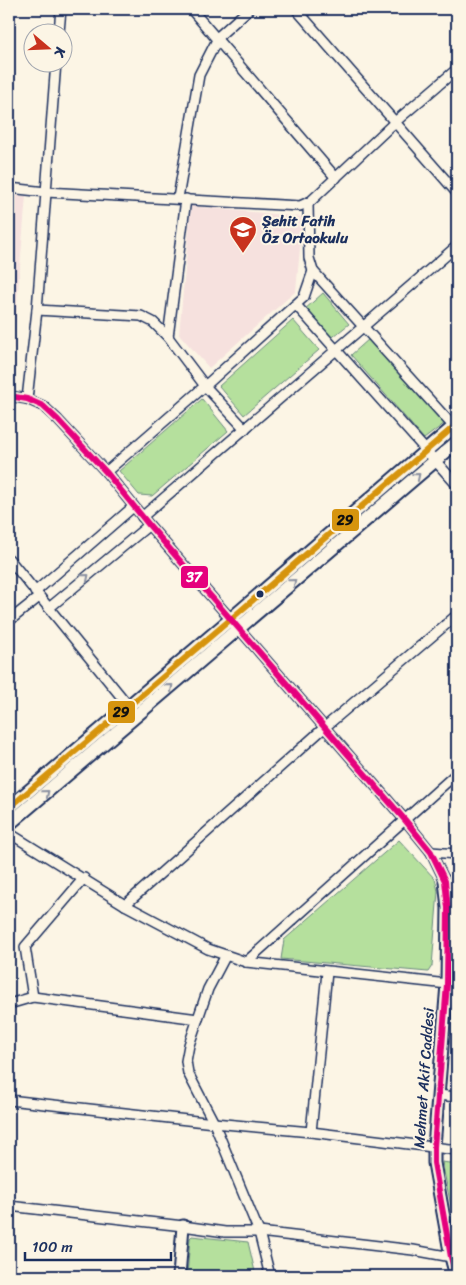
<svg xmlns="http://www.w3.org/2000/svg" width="466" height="1285" font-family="Sriracha,sans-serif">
<rect width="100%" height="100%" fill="#fcf5e5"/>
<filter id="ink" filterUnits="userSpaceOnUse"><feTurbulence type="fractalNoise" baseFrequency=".02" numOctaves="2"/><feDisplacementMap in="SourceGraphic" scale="10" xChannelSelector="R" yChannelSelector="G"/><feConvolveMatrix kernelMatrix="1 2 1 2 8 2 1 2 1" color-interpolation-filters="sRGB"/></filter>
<g filter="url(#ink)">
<g fill="#f6e1de">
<polygon points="9,195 26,196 13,350 9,353"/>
<polygon points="191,206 303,217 296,291 209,368 179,334"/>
<polygon points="457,998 457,1091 449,1091"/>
</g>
<g fill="#b5e09d" stroke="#68887e">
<polygon points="323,293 349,324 329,340 304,310"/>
<polygon points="293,320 319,350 244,415 219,386"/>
<polygon points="369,339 445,423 424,439 351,355"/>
<polygon points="202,399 228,431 152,496 139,495 119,471"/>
<polygon points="399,840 435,879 438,891 432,966 428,972 281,959 284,940"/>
<polygon points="442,1162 457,1164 457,1235"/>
<polygon points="192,1236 248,1242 256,1276 187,1276 190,1238"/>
</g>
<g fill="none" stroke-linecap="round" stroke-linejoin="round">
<defs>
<g id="minor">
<polyline points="191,9 336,178"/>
<polyline points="296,9 457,193"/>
<polyline points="59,32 61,9"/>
<polyline points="9,188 46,192 300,206 311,201 395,122 457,69"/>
<polyline points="178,198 199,75 219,36 249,9"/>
<polyline points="308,203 309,258 313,271 454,427"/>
<polyline points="296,305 457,485"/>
<polyline points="37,310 141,316 153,322 168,337 205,386 245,429"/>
<polyline points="168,337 186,199"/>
<polyline points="9,396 27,399 43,406 58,420 106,472 149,525 405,820 431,852 445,881"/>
<polyline points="27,399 37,310 56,62"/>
<polyline points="106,472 205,386 304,297 313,271"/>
<polyline points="142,517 457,246"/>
<polyline points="9,559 132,710"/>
<polyline points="35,592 133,507"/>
<polyline points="49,608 149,525"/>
<polyline points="9,621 39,597"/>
<polyline points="9,833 125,905 208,949 246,962 457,985"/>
<polyline points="431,852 457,854"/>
<polyline points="125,905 325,727 457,615"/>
<polyline points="226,955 208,989 189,1045 186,1061 188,1073 214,1123 259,1232 270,1276"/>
<polyline points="246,962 457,773"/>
<polyline points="33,997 198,1019"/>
<polyline points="9,1004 33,997 25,947 84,878"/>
<polyline points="438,1095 457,1097"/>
<polyline points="9,1100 214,1123 311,1132 457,1150"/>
<polyline points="311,1132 327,972"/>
<polyline points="9,1206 183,1226 225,1232 259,1232 413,1250 457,1258"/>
</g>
<g id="tertiary">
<polyline points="445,881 448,908 447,984 434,1147 434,1163 451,1257 456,1276"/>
<polyline points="179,1276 183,1226"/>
</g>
<g id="secondary">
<polyline points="9,808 231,619 457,424"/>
<polyline points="9,824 457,442"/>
</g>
</defs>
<use href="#minor" stroke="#1b2f5e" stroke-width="12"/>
<use href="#tertiary" stroke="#1b2f5e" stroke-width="15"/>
<use href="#secondary" stroke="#1b2f5e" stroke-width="16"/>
<use href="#minor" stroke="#fcf5e5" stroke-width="9"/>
<use href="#tertiary" stroke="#fcf5e5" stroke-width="11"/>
<use href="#secondary" stroke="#fcf5e5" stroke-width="12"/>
<defs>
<polyline id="bus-1" points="9,808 231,619 457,424"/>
<polyline id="bus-2" points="9,396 27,399 43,406 58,420 106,472 149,525 405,820 431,852 445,881 448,908 447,984 434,1147 434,1163 451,1257 456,1276"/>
</defs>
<use href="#bus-1" stroke="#fcf5e5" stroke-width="10"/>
<use href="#bus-2" stroke="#fcf5e5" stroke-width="10"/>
<use href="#bus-1" stroke="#d6940e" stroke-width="6"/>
<use href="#bus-2" stroke="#e5007d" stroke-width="6"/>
</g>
<defs><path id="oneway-chevron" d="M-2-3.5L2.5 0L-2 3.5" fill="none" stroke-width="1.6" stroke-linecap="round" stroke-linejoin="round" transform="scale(1.25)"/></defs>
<g stroke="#8c92a2">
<use href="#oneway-chevron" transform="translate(417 476) rotate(-40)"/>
<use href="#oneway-chevron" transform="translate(86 577) rotate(-40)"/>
<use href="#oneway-chevron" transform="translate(293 582) rotate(-40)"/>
<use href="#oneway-chevron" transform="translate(170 687) rotate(-41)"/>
<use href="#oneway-chevron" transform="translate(46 793) rotate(-40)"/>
</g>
</g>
<defs>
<symbol id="school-pin" viewBox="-11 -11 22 30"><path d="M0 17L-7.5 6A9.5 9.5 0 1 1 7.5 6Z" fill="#c8321e" stroke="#fcf5e5"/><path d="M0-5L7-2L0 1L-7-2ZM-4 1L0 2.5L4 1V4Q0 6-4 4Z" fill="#fff"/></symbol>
</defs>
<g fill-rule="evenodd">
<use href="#school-pin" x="227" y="214" width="32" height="43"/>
</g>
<circle fill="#1b2f5e" stroke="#fcf5e5" stroke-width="2" cx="260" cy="594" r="4.5"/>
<g text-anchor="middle" stroke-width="4" stroke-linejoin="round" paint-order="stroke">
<g font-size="15" font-weight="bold" fill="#1b2f5e" stroke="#fcf5e5" text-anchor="start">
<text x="262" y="226">Şehit Fatih<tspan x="262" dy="17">Öz Ortaokulu</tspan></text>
</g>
<g font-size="15" fill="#1b2f5e" stroke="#fcf5e5">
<text transform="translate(424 1078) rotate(-86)" y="5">Mehmet Akif Caddesi</text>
</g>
</g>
<g stroke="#fcf5e5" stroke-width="2">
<rect x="331" y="508" width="29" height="24" rx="5" fill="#d6940e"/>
<rect x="180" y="565" width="29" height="24" rx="5" fill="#e5007d"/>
<rect x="107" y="700" width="29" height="24" rx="5" fill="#d6940e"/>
</g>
<g font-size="14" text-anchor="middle" font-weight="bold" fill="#fff">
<text x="194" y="582">37</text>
</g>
<g font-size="14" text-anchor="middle" font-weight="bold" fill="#111">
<text x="345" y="525">29</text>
<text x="121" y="717">29</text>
</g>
<rect width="466" height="1285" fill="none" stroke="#fcf5e5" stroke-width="30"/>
<rect x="15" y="15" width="436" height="1255" fill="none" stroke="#1b2f5e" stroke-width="2" filter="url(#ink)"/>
<g transform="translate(48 48) rotate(109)"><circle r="24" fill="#fcf5e5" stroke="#a2a6af"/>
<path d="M0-4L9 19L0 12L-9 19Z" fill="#c8321e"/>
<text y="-8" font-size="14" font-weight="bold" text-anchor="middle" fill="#1b2f5e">K</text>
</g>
<path d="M25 1252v8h146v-8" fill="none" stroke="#1b2f5e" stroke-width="2.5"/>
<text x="32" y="1252" font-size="15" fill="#1b2f5e" stroke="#fcf5e5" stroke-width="4" paint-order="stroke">100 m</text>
</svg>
